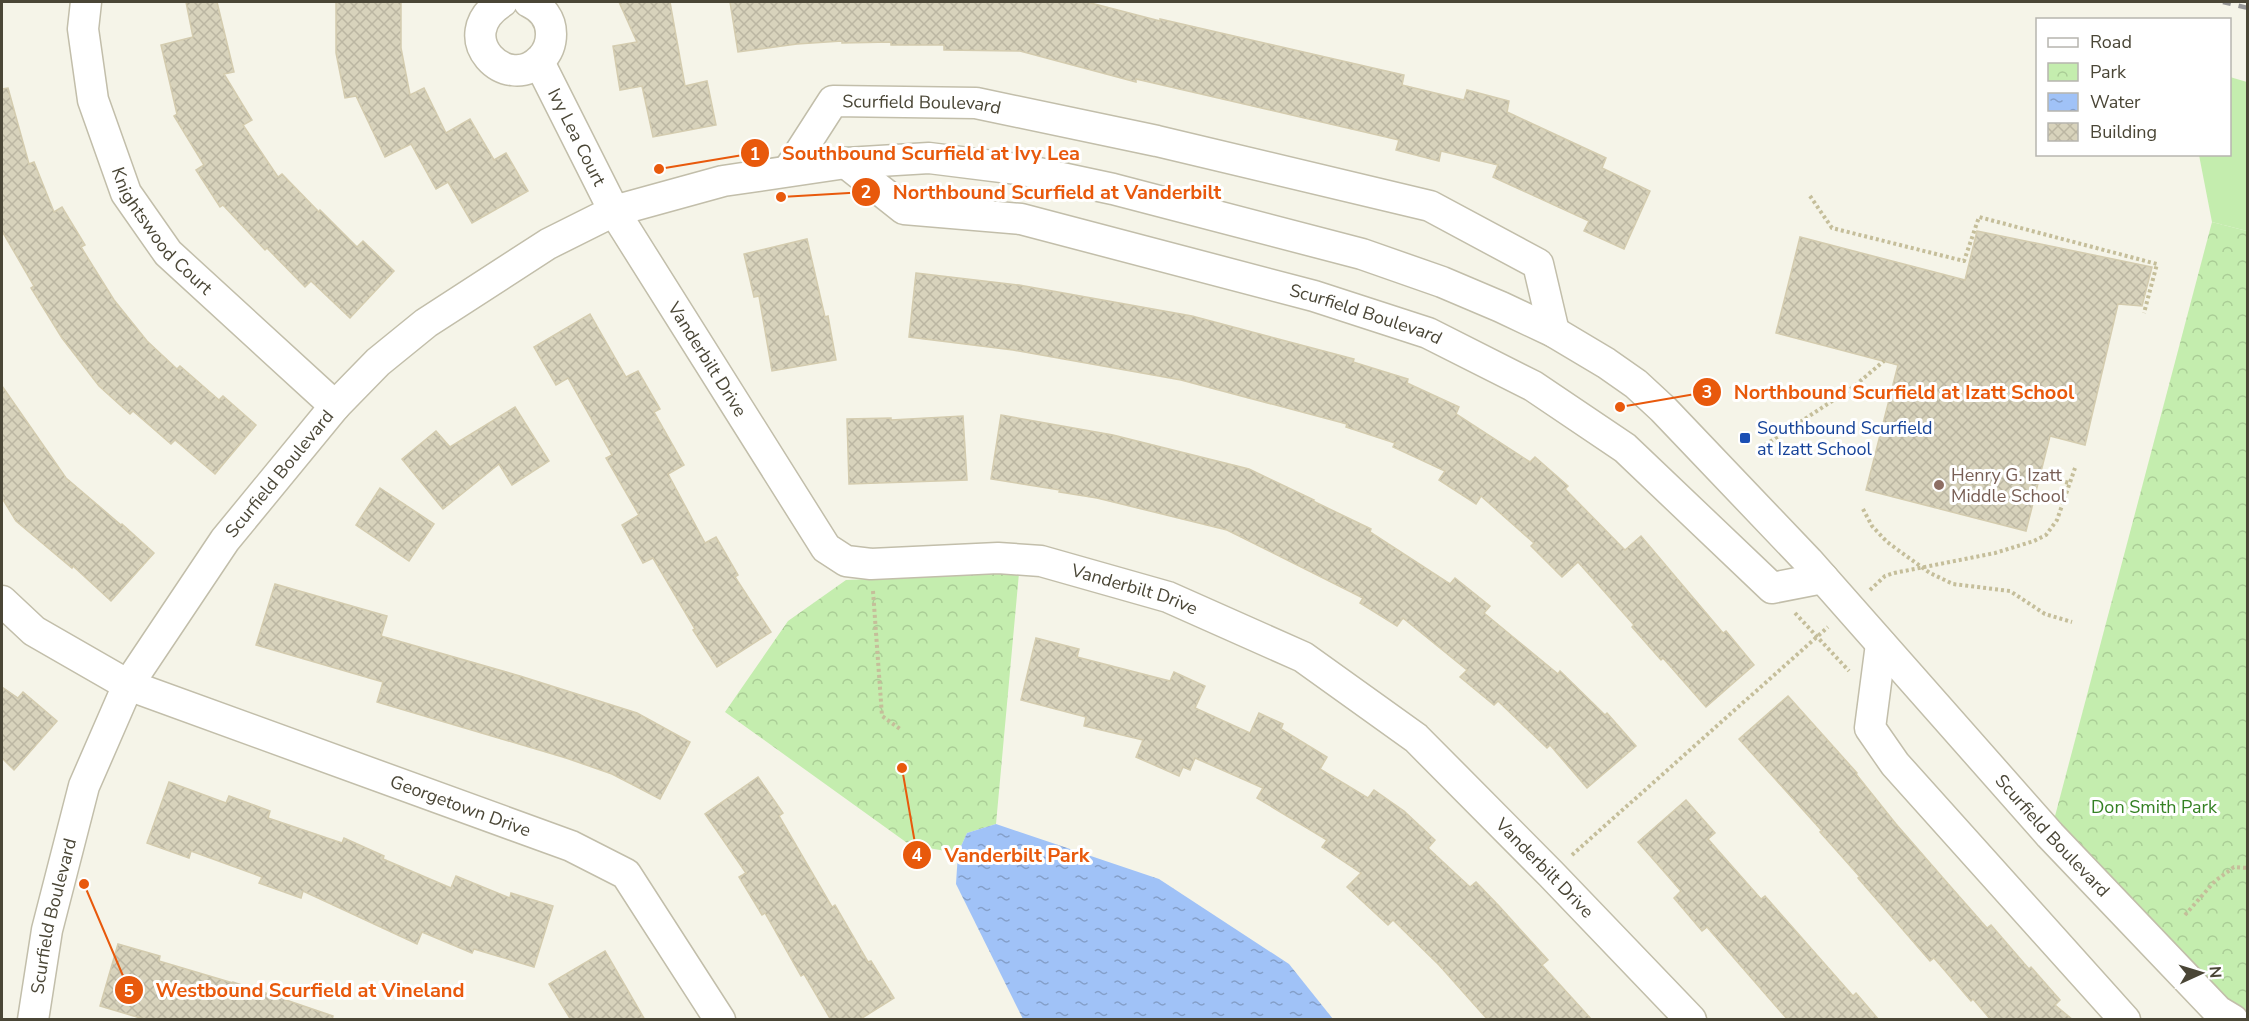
<svg xmlns="http://www.w3.org/2000/svg" width="2249" height="1021" font-family="'Nunito Sans',sans-serif">
<defs>
<pattern id="park-crowns" width="20" height="18" patternUnits="userSpaceOnUse" patternTransform="scale(1.5)"><rect width="20" height="18" fill="#c4edae"/><path d="M2 6a3 3 0 1 1 6 0M12 15a3 3 0 1 1 6 0" fill="none" stroke="#aacd96"/></pattern>
<pattern id="water-ripples" width="26" height="14" patternUnits="userSpaceOnUse" patternTransform="scale(1.5)"><rect width="26" height="14" fill="#a0c2f7"/><path d="M2 4q2-2 4 0t4 0M15 11q2-2 4 0t4 0" fill="none" stroke="#849fc9"/></pattern>
<pattern id="building-cross-hatch" width="8" height="8" patternUnits="userSpaceOnUse" patternTransform="scale(1.5)"><rect width="8" height="8" fill="#d8d3bc"/><path d="M0 0l8 8M0 8l8-8" fill="none" stroke="#bbb6a2"/></pattern>
</defs>
<rect width="100%" height="100%" fill="#f5f4e8"/>
<polygon fill="#c4edae" points="2230,77 2247,82 2247,231 2212,222 2199,155 2230,154"/>
<g fill="url(#park-crowns)">
<polygon points="2212,222 2247,231 2247,1019 2050,835"/>
<polygon points="1019,573 996,824 967,833 958,853 910,845 725,712 788,621 846,580"/>
</g>
<polygon fill="url(#water-ripples)" points="996,824 1159,879 1289,964 1333,1019 1023,1019 956,884 958,853 967,833"/>
<g fill="url(#building-cross-hatch)" stroke="#d4ccaf" stroke-width="1.5">
<polygon points="186,2 217,2 234,72 224,74 252,120 243,125 278,177 282,174 319,212 320,210 357,247 363,241 394,271 350,318 311,281 305,287 267,248 265,250 223,205 220,207 196,170 204,165 174,116 177,114 161,45 193,37"/>
<polygon points="336,2 401,2 401,48 410,95 424,88 446,133 470,119 494,160 506,153 528,191 472,223 448,182 436,189 411,144 385,157 356,96 345,98 336,53"/>
<polygon points="619,2 670,2 685,86 707,81 716,125 653,137 642,86 620,90 613,46 637,42"/>
<polygon points="730,2 1087,2 1160,21 1160,19 1404,75 1402,85 1464,100 1467,90 1509,101 1507,112 1606,158 1602,168 1650,191 1624,249 1584,231 1589,221 1493,177 1498,165 1441,151 1439,161 1396,150 1399,140 1136,79 1136,82 1020,51 944,50 944,45 891,45 891,42 842,43 842,41 797,44 738,52"/>
<polygon points="8,88 29,164 34,162 54,212 62,207 85,245 81,247 114,300 147,341 177,369 180,366 219,400 223,396 256,425 215,474 175,440 171,444 133,411 130,414 99,386 62,338 31,288 34,286 2,231 2,89"/>
<polygon points="1977,231 2152,267 2142,306 2118,304 2085,445 2050,436 2026,531 1866,490 1898,365 1776,333 1800,237 1965,280"/>
<polygon points="807,239 825,317 828,316 836,360 772,371 759,296 754,297 744,254"/>
<polygon points="916,273 1019,285 1192,316 1354,359 1353,362 1408,379 1407,383 1459,407 1456,414 1530,462 1535,457 1568,486 1565,489 1625,550 1641,536 1723,633 1726,631 1754,665 1706,707 1663,658 1661,660 1632,627 1634,625 1578,562 1562,577 1531,546 1534,543 1481,496 1476,504 1439,480 1445,471 1393,447 1395,443 1346,427 1347,424 1181,380 1013,350 909,337"/>
<polygon points="590,314 626,377 638,371 660,409 654,412 684,465 668,474 705,543 716,537 738,575 735,577 771,632 717,667 693,630 695,629 653,558 643,563 622,525 639,515 606,458 612,455 568,378 556,385 534,347"/>
<polygon points="2,386 66,478 121,525 122,524 154,553 111,601 73,566 72,568 16,521 2,498"/>
<polygon points="515,407 549,461 512,485 499,464 443,509 402,459 436,431 450,447"/>
<polygon points="1001,415 1113,435 1249,469 1314,500 1313,501 1371,529 1370,532 1450,584 1455,578 1490,606 1484,613 1558,674 1560,671 1605,715 1607,713 1636,746 1587,788 1550,745 1547,748 1498,701 1494,705 1460,677 1467,670 1403,618 1397,626 1360,603 1363,598 1227,530 1097,498 1059,492 1060,490 991,479"/>
<polygon points="963,416 967,480 849,484 847,419 891,418 891,420"/>
<polygon points="380,488 434,524 409,561 356,525"/>
<polygon points="275,584 387,616 381,636 520,676 637,713 690,742 660,799 612,774 566,758 377,702 383,682 256,645"/>
<polygon points="1036,638 1079,649 1077,657 1170,681 1174,672 1205,686 1195,708 1250,733 1259,713 1283,724 1281,729 1327,757 1320,769 1368,798 1374,790 1404,811 1435,840 1428,848 1470,887 1476,882 1499,906 1548,960 1542,965 1592,1020 1488,1020 1439,965 1393,920 1388,925 1347,887 1361,873 1322,847 1327,840 1257,798 1263,788 1195,758 1190,770 1183,767 1179,776 1136,757 1143,740 1084,726 1086,717 1021,700"/>
<polygon points="2,687 18,698 23,692 57,721 14,770 2,758"/>
<polygon points="1788,696 1857,773 1856,774 1896,824 1950,886 1987,928 1991,925 2029,969 2031,967 2060,1000 2055,1005 2073,1020 1991,1020 1973,999 1971,1001 1934,958 1930,961 1858,878 1860,877 1820,832 1822,831 1739,739"/>
<polygon points="758,777 783,813 779,816 832,907 835,905 868,962 871,961 894,998 859,1020 831,1020 804,974 801,976 765,913 762,915 739,877 746,873 705,814"/>
<polygon points="169,782 226,803 229,796 270,811 268,818 342,843 344,838 384,856 383,859 451,888 456,876 510,898 511,893 553,906 534,967 474,949 472,953 422,932 417,944 303,891 301,898 259,883 262,877 191,851 189,858 147,843"/>
<polygon points="1686,800 1715,833 1708,839 1761,899 1765,896 1853,996 1856,993 1879,1020 1788,1020 1707,927 1702,931 1674,898 1681,891 1638,842"/>
<polygon points="118,944 160,956 159,961 233,983 233,982 333,1016 332,1020 147,1020 100,1006"/>
<polygon points="605,951 645,1020 571,1020 549,984"/>
</g>
<g fill="none" stroke-linecap="round" stroke-linejoin="round">
<defs>
<g id="minor">
<path id="s1" d="M86,2l-3,27 10,71 33,93 42,60 167,153"/>
<path d="M502,2c-54,35 6,93 39,57 7,-7 10,-15 10,-25 0,-15 -9,-26 -22,-32"/>
<path id="s2" d="M539,62l75,149 212,337 20,13 25,3 127,-6 43,3 127,36 135,60 113,81 135,136 140,146"/>
<path id="s3" d="M846,163l58,46 117,10 293,77 114,37 105,53 92,62 147,140 51,-10"/>
<path id="s4" d="M788,171l45,-70 143,2 181,38 273,65 108,58 16,68"/>
<path id="s5" d="M2,601l32,30 94,54 443,161 55,28 94,146"/>
<polyline points="1881,644 1870,728 1895,764 2125,1020"/>
<path id="s6" d="M33,1020l14,-90 37,-144 44,-101 97,-145 110,-134 43,-44 48,-39 122,-79 66,-33 109,-30 123,-18 83,-5 95,12 89,19 249,65 80,28 59,25 53,25 52,31 30,21 27,25 145,152 242,274 168,176 15,9"/>
</g>
</defs>
<use href="#minor" stroke="#c2beaa" stroke-width="33"/>
<g stroke="#c5be9a" stroke-width="4" stroke-dasharray="3 3" stroke-linecap="butt">
<polyline points="1810,196 1832,228 1964,261 1979,217 2157,264 2144,313"/>
<polyline points="1765,445 1852,388 1884,361"/>
<polyline points="2042,476 2069,483"/>
<polyline points="1863,509 1872,526 1887,542 1930,573 1953,584 2010,591 2045,614 2072,622"/>
<polyline points="1870,590 1885,576 1894,573 1995,553 2034,541 2046,535 2057,520 2075,468"/>
<polyline points="873,591 882,716 900,729"/>
<polyline points="1795,613 1849,671"/>
<polyline points="1572,855 1828,627"/>
<polyline points="2185,915 2215,881 2234,867 2248,868"/>
</g>
<use href="#minor" stroke="#fff" stroke-width="30"/>
<polyline stroke="#989898" stroke-width="4.5" stroke-dasharray="8 8" stroke-linecap="butt" points="2223,2 2248,8"/>
</g>
<rect fill="#1a4fb4" stroke="#fff" stroke-width="2" x="1739" y="432" width="12" height="12" rx="3"/>
<circle fill="#8d6e63" stroke="#fff" stroke-width="2" cx="1939" cy="485" r="6"/>
<g text-anchor="middle" stroke-width="6" stroke-linejoin="round" paint-order="stroke">
<g font-size="18" fill="#4a4636" stroke="#fff">
<text dy="6" stroke="none"><textPath href="#s4" startOffset="172">Scurfield Boulevard</textPath></text>
<text dy="6" stroke="none"><textPath href="#s2" startOffset="84">Ivy Lea Court</textPath></text>
<text dy="6" stroke="none"><textPath href="#s1" startOffset="249">Knightswood Court</textPath></text>
<text dy="6" stroke="none"><textPath href="#s3" startOffset="549">Scurfield Boulevard</textPath></text>
<text dy="6" stroke="none"><textPath href="#s2" startOffset="342">Vanderbilt Drive</textPath></text>
<text dy="6" stroke="none"><textPath href="#s6" startOffset="610">Scurfield Boulevard</textPath></text>
<text dy="6" stroke="none"><textPath href="#s2" startOffset="882">Vanderbilt Drive</textPath></text>
<text dy="6" stroke="none"><textPath href="#s5" startOffset="506">Georgetown Drive</textPath></text>
<text dy="6" stroke="none"><textPath href="#s6" startOffset="2724">Scurfield Boulevard</textPath></text>
<text dy="6" stroke="none"><textPath href="#s2" startOffset="1386">Vanderbilt Drive</textPath></text>
<text dy="6" stroke="none"><textPath href="#s6" startOffset="106">Scurfield Boulevard</textPath></text>
</g>
<g font-size="18" fill="#164399" stroke="#fff" text-anchor="start">
<text x="1757" y="434">Southbound Scurfield<tspan x="1757" dy="21">at Izatt School</tspan></text>
</g>
<g font-size="18" fill="#785e54" stroke="#fff" text-anchor="start">
<text x="1951" y="481">Henry G. Izatt<tspan x="1951" dy="21">Middle School</tspan></text>
</g>
<g font-size="18" fill="#348123" stroke="#fff">
<text x="2154" y="813">Don Smith Park</text>
</g>
</g>
<path fill="none" stroke="#e8590c" stroke-width="2" d="M659 169L755 153M781 197L866 192M1620 407L1707 392M902 768L917 855M84 884L129 990"/>
<g fill="#e8590c" stroke="#fff" stroke-width="2">
<circle cx="659" cy="169" r="6"/>
<circle cx="781" cy="197" r="6"/>
<circle cx="1620" cy="407" r="6"/>
<circle cx="902" cy="768" r="6"/>
<circle cx="84" cy="884" r="6"/>
<circle cx="755" cy="153" r="15"/>
<circle cx="866" cy="192" r="15"/>
<circle cx="1707" cy="392" r="15"/>
<circle cx="917" cy="855" r="15"/>
<circle cx="129" cy="990" r="15"/>
</g>
<g font-size="18" text-anchor="middle" font-weight="bold" fill="#fff">
<text x="755" y="160">1</text>
<text x="866" y="198">2</text>
<text x="1707" y="398">3</text>
<text x="917" y="861">4</text>
<text x="129" y="997">5</text>
</g>
<g font-size="20" text-anchor="middle" font-weight="bold" fill="#e8590c" stroke="#fff" stroke-width="6" stroke-linejoin="round" paint-order="stroke">
<text x="931" y="160">Southbound Scurfield at Ivy Lea</text>
<text x="1057" y="199">Northbound Scurfield at Vanderbilt</text>
<text x="1904" y="399">Northbound Scurfield at Izatt School</text>
<text x="1017" y="862">Vanderbilt Park</text>
<text x="310" y="997">Westbound Scurfield at Vineland</text>
</g>
<rect width="2249" height="1021" fill="none" stroke="#4a4636" stroke-width="6"/>
<rect x="2036" y="18" width="195" height="138" fill="#ffffff" stroke="#b7b5af" stroke-width="1.5"/>
<rect x="2048" y="38" width="30" height="9" fill="#ffffff" stroke="#b7b5af" stroke-width="1.5"/>
<text x="2090" y="48" font-size="18" fill="#4a4636">Road</text>
<rect x="2048" y="63" width="30" height="18" fill="url(#park-crowns)" stroke="#b7b5af" stroke-width="1.5"/>
<text x="2090" y="78" font-size="18" fill="#4a4636">Park</text>
<rect x="2048" y="93" width="30" height="18" fill="url(#water-ripples)" stroke="#b7b5af" stroke-width="1.5"/>
<text x="2090" y="108" font-size="18" fill="#4a4636">Water</text>
<rect x="2048" y="123" width="30" height="18" fill="url(#building-cross-hatch)" stroke="#b7b5af" stroke-width="1.5"/>
<text x="2090" y="138" font-size="18" fill="#4a4636">Building</text>
<g transform="translate(2201 973) rotate(86)" stroke="#ffffff" stroke-width="4.5" paint-order="stroke">
<path d="M0-4.5L10 22L0 15L-10 22Z" fill="#4a4636"/>
<text y="-9" font-size="16" font-weight="bold" text-anchor="middle" fill="#4a4636">N</text>
</g>
</svg>
